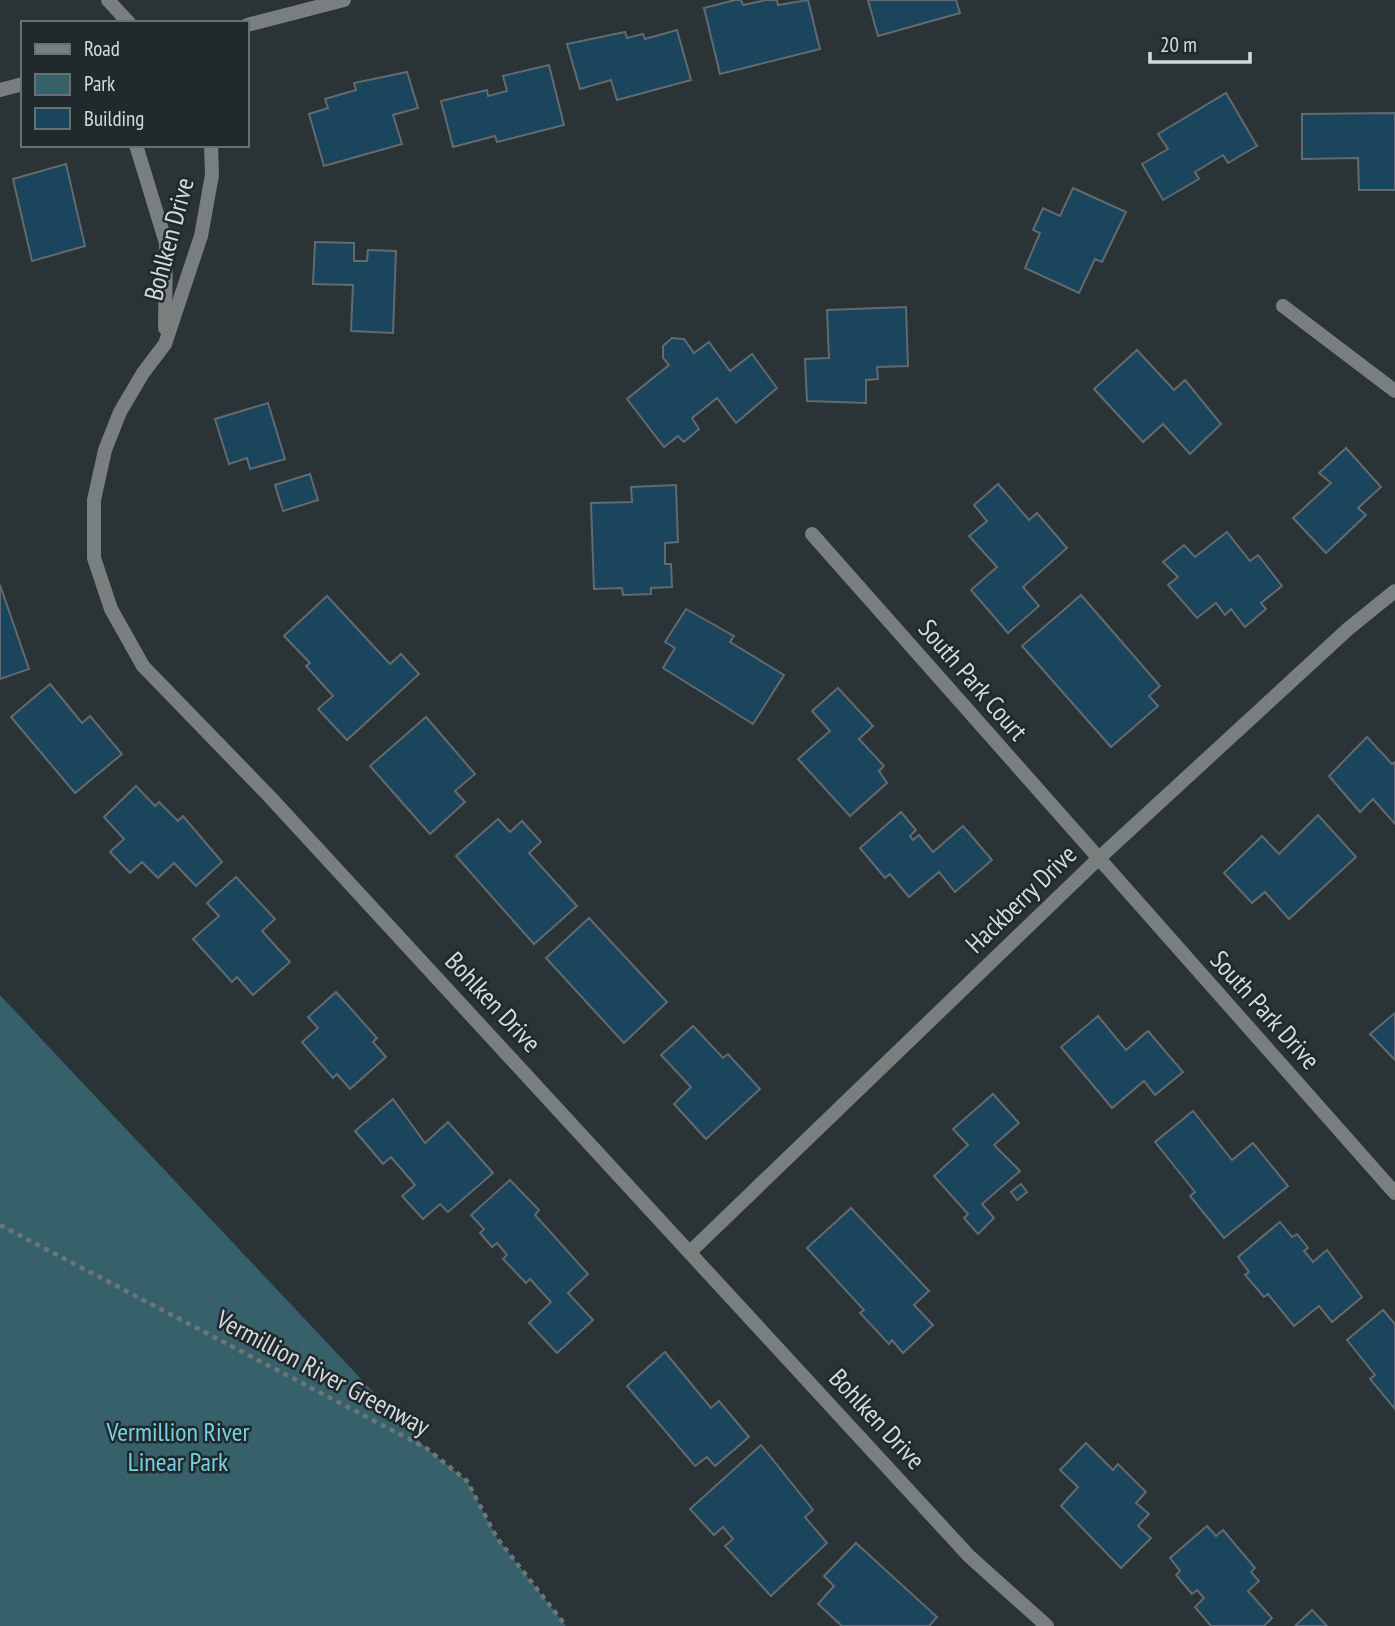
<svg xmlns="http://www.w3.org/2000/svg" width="1395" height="1626" font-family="'PT Sans Narrow',sans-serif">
<rect width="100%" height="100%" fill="#2a3335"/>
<polygon fill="#36616b" points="0,995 426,1448 467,1481 497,1538 566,1626 0,1626"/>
<g fill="#1b455c" stroke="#626a6f" stroke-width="2">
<polygon points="735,0 741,0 743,5 766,0 777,0 778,5 808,0 820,49 720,74 704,8"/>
<polygon points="868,0 956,0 960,13 878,36"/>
<polygon points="677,30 691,80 617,100 611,80 580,89 567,44 625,32 627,38 643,34 645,39"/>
<polygon points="549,65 564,125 497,142 495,136 453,147 441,101 487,90 488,96 507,91 503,76"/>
<polygon points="407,72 418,108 393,115 402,144 324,166 309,114 328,108 325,99 356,90 354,83"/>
<polygon points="1226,93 1257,146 1228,163 1223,155 1195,172 1199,179 1163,200 1142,164 1168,149 1158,134"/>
<polygon points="1395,113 1395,190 1359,190 1358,158 1302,159 1302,114"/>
<polygon points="66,164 85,246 32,261 13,179"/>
<polygon points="1073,188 1126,212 1102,262 1095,259 1079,293 1025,268 1040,233 1033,230 1043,208 1060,216"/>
<polygon points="315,242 354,243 354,261 367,261 368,250 396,251 393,333 351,331 353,285 313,284"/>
<polygon points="906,307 908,366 877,367 878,379 866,380 866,403 807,401 805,359 829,358 827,310"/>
<polygon points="672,338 684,339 694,353 709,342 730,371 752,354 777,388 736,423 717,398 692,418 699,429 684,442 678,436 664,447 627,399 669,365 663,358 663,346"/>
<polygon points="1137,350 1174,390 1185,380 1221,424 1190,454 1163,424 1143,442 1094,389"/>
<polygon points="268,403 285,459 250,469 247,458 229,464 215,419"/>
<polygon points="1346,448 1381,487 1358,508 1366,515 1326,553 1293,518 1331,483 1319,473"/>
<polygon points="310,474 318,500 283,511 275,485"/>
<polygon points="998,484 1029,520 1037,513 1067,548 1023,587 1039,606 1008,633 971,590 997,567 969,536 987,521 974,505"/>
<polygon points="676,485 678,542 665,543 665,564 671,564 672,587 651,588 651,594 623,595 622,588 594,589 591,503 632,502 631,487"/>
<polygon points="1227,532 1250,561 1258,555 1282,586 1261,603 1266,609 1245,627 1231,609 1225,615 1216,603 1197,618 1168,585 1178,577 1163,562 1184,545 1195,557"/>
<polygon points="0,585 29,669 0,679"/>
<polygon points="1081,595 1160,686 1149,696 1158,706 1111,747 1022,646"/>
<polygon points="327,596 390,664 401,654 419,674 347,740 318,709 333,696 306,666 310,663 284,636"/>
<polygon points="686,609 734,636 730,642 784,675 753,724 663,668 675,648 665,642"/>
<polygon points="50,684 82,723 90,716 122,754 75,793 11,717"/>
<polygon points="838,688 873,726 859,739 884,766 879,771 887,783 850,816 798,759 830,731 812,711"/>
<polygon points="426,717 475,774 455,791 465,802 430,834 370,766"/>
<polygon points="1367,737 1392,764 1395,762 1395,824 1373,799 1360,812 1329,776"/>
<polygon points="136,786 155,806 159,802 178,821 183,816 222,862 196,886 174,863 158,878 142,862 130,873 110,852 124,839 104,817"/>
<polygon points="901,812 916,830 910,836 913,840 919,835 933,852 963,826 992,860 955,892 939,872 909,897 890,874 885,878 860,848"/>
<polygon points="1318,815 1356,857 1289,919 1265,892 1252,903 1224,873 1262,836 1279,854"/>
<polygon points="498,819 510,832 522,821 541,842 529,853 577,906 534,944 456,856"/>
<polygon points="236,877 275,919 262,931 290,962 253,995 237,977 232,982 193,939 219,916 207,903"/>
<polygon points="589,918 667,1002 624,1043 546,958"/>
<polygon points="336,992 377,1038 373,1042 386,1057 350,1089 337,1074 333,1078 302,1042 318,1028 308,1017"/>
<polygon points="1395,1013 1395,1060 1370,1034"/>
<polygon points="1098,1016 1126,1050 1148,1031 1183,1072 1155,1095 1144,1081 1112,1108 1061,1047"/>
<polygon points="693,1026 723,1058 728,1054 760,1089 706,1139 674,1104 691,1087 661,1055"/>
<polygon points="993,1094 1019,1123 994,1145 1020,1171 982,1204 994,1218 978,1234 964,1218 968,1214 934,1176 968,1145 953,1129"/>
<polygon points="393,1099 425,1143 448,1122 493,1173 448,1212 440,1204 423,1219 402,1196 415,1185 391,1157 383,1164 355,1131"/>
<polygon points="1193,1111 1232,1160 1253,1143 1288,1186 1224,1238 1190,1196 1195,1192 1155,1142"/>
<polygon points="510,1180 539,1210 535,1215 588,1274 568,1293 593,1320 557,1353 529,1323 551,1302 530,1279 526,1283 503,1259 507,1255 497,1243 492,1247 480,1233 484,1229 471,1215"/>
<polygon points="1021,1184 1027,1192 1017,1200 1011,1192"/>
<polygon points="851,1208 929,1291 914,1305 933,1325 903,1353 892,1340 889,1344 860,1313 864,1310 807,1248"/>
<polygon points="1280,1222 1292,1237 1297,1234 1308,1248 1304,1251 1313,1262 1327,1250 1362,1297 1332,1322 1319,1306 1294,1326 1268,1294 1264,1297 1245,1275 1249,1272 1238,1257"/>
<polygon points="1383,1310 1395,1324 1395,1409 1370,1379 1375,1375 1347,1340"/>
<polygon points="665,1352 711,1408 719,1401 749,1437 715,1466 707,1457 695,1466 627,1386"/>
<polygon points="1086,1443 1113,1470 1118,1464 1146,1492 1136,1503 1149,1514 1138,1526 1151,1538 1121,1568 1061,1506 1078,1487 1060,1470"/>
<polygon points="761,1445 813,1510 805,1517 827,1543 771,1596 725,1546 733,1539 723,1527 714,1535 690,1509"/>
<polygon points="1207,1526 1216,1536 1223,1530 1255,1568 1251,1572 1259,1581 1248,1591 1272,1618 1264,1626 1211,1626 1195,1607 1204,1598 1197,1590 1192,1594 1176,1575 1180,1571 1170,1558"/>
<polygon points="856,1543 937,1617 929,1626 842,1626 818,1604 834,1586 824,1576"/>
<polygon points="1312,1610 1327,1626 1295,1626"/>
</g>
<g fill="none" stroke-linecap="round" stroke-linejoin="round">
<polyline stroke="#6e7577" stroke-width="4.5" stroke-dasharray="5 5" stroke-linecap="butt" points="0,1225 426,1448 467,1481 497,1538 566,1626"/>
<g stroke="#797e7e" stroke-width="14">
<polyline points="108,0 129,23"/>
<polyline points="247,25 344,0"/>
<polyline points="0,90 23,84"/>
<polyline points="136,145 166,243 165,328"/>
<polyline points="211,145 212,175 201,236 165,344 143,373 120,412 105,450 94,500 94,558 111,609 143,666 270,797 969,1556 1047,1626"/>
<polyline points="1283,306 1395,391"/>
<polyline points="812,534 1395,1193"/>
<polyline points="690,1252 1098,859 1348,629 1395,591"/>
</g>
</g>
<g text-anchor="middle" stroke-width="5" stroke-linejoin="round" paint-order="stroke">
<g font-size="26" fill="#d5dadc" stroke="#20292b">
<text transform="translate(169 239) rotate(-75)" y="9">Bohlken Drive</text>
<text transform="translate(973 680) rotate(49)" y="9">South Park Court</text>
<text transform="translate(1021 899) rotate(-44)" y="9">Hackberry Drive</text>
<text transform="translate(493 1002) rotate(47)" y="9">Bohlken Drive</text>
<text transform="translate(1265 1010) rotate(48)" y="9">South Park Drive</text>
<text transform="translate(323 1373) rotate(28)" y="9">Vermillion River Greenway</text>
<text transform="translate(877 1419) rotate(47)" y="9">Bohlken Drive</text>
</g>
<g font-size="26" fill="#77d1e5" stroke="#20292b">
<text x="178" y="1441">Vermillion River<tspan x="178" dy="30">Linear Park</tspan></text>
</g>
</g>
<rect x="21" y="21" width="228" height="126" fill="#20292b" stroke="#687072" stroke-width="2"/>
<rect x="35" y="44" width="35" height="10" fill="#797e7e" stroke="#687072" stroke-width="2"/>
<text x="84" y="56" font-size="21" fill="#d5dadc">Road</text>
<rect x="35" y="74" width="35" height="21" fill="#36616b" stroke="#687072" stroke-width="2"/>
<text x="84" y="91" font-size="21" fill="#d5dadc">Park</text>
<rect x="35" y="108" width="35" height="21" fill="#1b455c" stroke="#687072" stroke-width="2"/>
<text x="84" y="126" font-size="21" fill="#d5dadc">Building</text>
<path d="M1150 52v10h100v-10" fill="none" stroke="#d5dadc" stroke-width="3.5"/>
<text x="1160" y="52" font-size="21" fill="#d5dadc" stroke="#20292b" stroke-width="5" paint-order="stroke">20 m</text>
</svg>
